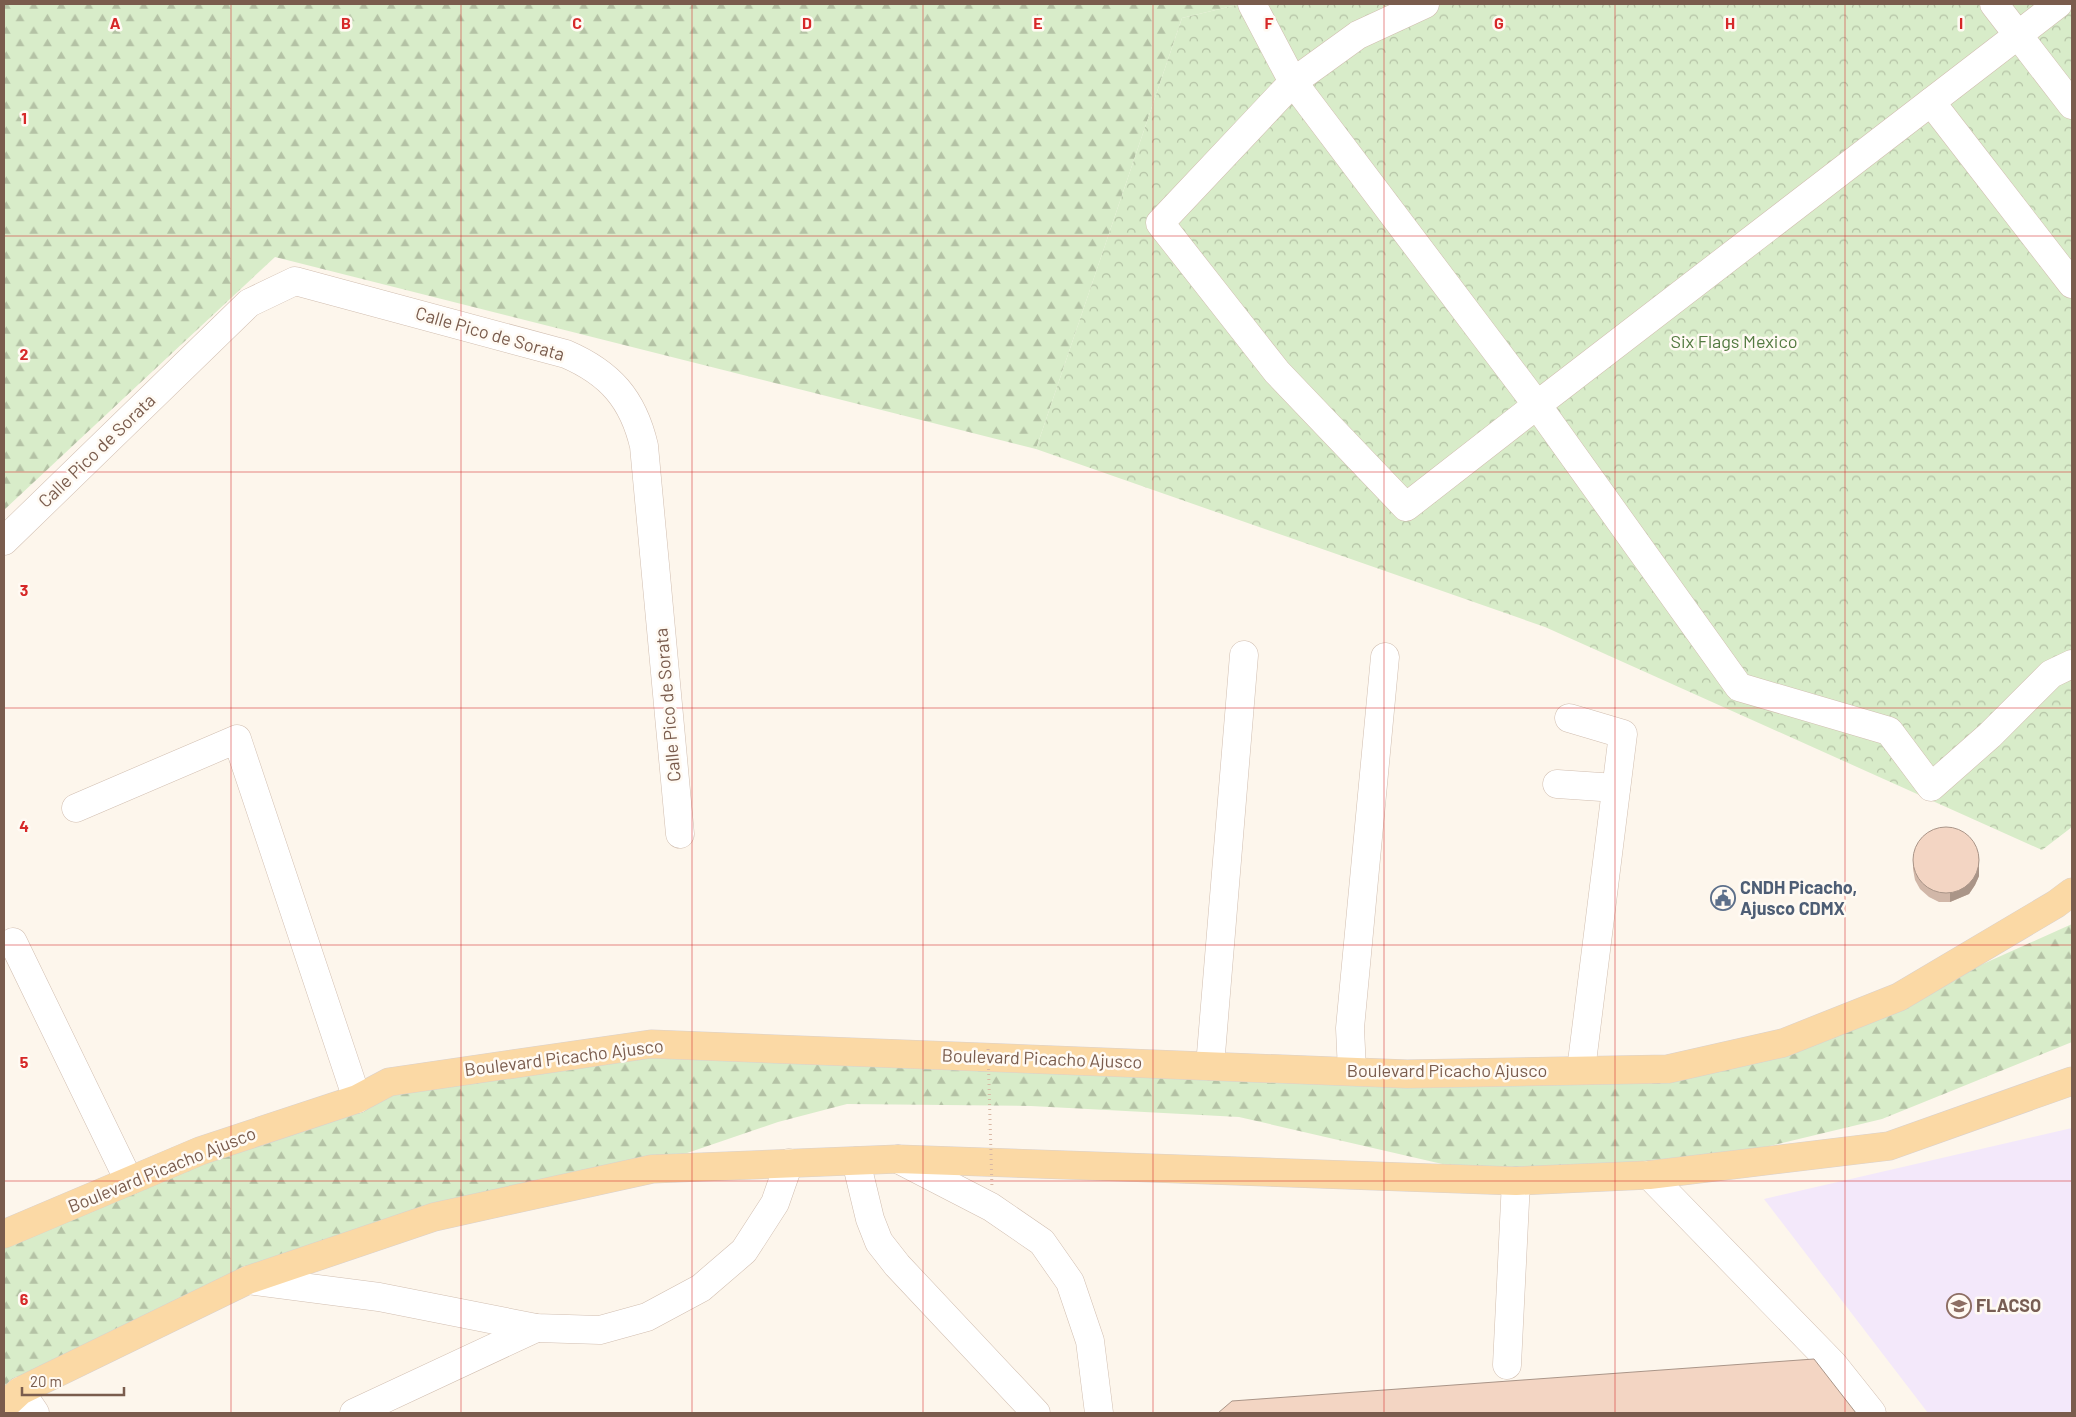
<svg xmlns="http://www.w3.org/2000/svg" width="2076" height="1417" font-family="Barlow,sans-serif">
<defs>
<pattern id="forest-firs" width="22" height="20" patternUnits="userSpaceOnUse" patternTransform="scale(1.25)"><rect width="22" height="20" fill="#d8ecc9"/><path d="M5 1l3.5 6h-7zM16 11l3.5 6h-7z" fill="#b4c2a5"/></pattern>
<pattern id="park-crowns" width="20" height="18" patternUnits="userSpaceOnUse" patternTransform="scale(1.25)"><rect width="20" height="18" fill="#d8ecc9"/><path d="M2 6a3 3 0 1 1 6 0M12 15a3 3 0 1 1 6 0" fill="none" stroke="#b4c2a5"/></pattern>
</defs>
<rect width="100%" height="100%" fill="#fdf6ec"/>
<polygon fill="#f3e8fa" points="2072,1128 2072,1413 1928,1413 1764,1199"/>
<g fill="url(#forest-firs)">
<polygon points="4,4 1241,4 1182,18 1036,449 275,257 4,510"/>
<polygon points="2072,924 2072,1042 1882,1119 1649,1175 1516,1181 1239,1117 1031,1106 847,1104 778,1122 652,1165 248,1280 4,1401 4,1242 357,1099 649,1048 1667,1074 1903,1000"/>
</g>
<polygon fill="url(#park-crowns)" points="1241,4 2072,4 2072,827 2042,850 1545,627 1036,449 1182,18"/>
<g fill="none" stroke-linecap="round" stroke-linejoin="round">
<defs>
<g id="minor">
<polyline points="1252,4 1293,82 1537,405 2018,35 1994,4"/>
<polyline points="1425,4 1358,35 1293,82 1160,223 1277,372 1406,507 1537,405 1739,687 1889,731 1931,787 1990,735 2051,674 2072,664"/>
<polyline points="2058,4 2018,35 2072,105"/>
<polyline points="1931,102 2072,284"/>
<path d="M4,541l245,-238 46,-22 271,73c44,19 67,45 78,92l36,388"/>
<polyline points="1569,718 1623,734 1581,1070"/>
<polyline points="1557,784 1616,788"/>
<polyline points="76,808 237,739 357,1099"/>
<polyline points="13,942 129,1181"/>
<polyline points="1210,1066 1244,655"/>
<polyline points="1352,1071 1350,1028 1385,657"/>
<polyline points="898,1159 991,1207 1042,1242 1070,1282 1090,1341 1099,1413"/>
<polyline points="856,1161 870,1219 879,1242 897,1265 1036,1413"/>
<polyline points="1649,1175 1833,1364 1872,1413"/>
<polyline points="248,1280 379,1297 536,1328 600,1330 647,1317 701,1288 744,1251 775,1203 789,1163"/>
<polyline points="1507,1365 1516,1181"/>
<polyline points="20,1391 35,1413"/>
<polyline points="354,1413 536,1328"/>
</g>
<g id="major">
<polyline points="4,1234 200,1151 357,1099 389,1082 651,1044 1407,1074 1668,1069 1783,1043 1899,997 2056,904 2072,892"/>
<polyline points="4,1406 20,1391 248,1280 434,1217 652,1169 898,1159 1516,1181 1649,1175 1889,1146 2072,1081"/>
</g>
</defs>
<use href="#minor" stroke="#d1beb0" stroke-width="29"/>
<use href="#major" stroke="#dad1cd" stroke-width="29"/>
<use href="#minor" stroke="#fff" stroke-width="28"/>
<use href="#major" stroke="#fbd9a5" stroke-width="28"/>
<polyline stroke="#d9b8a5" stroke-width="3" stroke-dasharray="1 4" stroke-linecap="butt" points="988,1049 992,1189"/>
</g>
<polygon fill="#d1b7a8" points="1913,859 1979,876 1975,885 1969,894 1950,902 1939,902 1929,897 1920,889 1915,880 1913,869"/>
<polygon fill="#aa9588" points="1979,856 1979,876 1975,885 1969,894 1950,902 1950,893"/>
<g fill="#f3d5c3" stroke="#aa9588">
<circle cx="1946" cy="860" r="33"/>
<polygon points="1814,1359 1856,1413 1218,1413 1232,1401"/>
</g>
<path fill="none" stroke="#d62828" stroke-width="1" stroke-opacity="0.55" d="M231,4v1409M461,4v1409M692,4v1409M923,4v1409M1153,4v1409M1384,4v1409M1615,4v1409M1845,4v1409M4,236h2068M4,472h2068M4,708h2068M4,945h2068M4,1181h2068"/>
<defs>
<symbol id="civic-ring" viewBox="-11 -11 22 22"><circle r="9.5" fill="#fffaf3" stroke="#5c6f8a" stroke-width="1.5"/><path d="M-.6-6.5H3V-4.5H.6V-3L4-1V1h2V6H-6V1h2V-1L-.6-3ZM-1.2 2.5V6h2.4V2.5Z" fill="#5c6f8a"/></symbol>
<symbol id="university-ring" viewBox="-11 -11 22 22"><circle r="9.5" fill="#fffaf3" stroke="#8d6e63" stroke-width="1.5"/><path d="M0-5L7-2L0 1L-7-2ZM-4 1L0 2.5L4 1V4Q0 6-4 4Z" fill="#8d6e63"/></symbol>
</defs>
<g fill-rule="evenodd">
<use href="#civic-ring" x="1709" y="884" width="28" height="28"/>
<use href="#university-ring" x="1945" y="1292" width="28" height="28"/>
</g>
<g text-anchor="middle" stroke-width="5" stroke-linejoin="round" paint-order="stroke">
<g font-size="18" fill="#7a5c4d" stroke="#fffaf3">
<text transform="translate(490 334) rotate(16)" y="6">Calle Pico de Sorata</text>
<text transform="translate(97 451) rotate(-44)" y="6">Calle Pico de Sorata</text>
<text transform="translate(668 705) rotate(-95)" y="6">Calle Pico de Sorata</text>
<text transform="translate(564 1058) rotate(-7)" y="6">Boulevard Picacho Ajusco</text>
<text transform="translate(1042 1059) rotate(2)" y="6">Boulevard Picacho Ajusco</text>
<text x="1447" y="1077">Boulevard Picacho Ajusco</text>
<text transform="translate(162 1170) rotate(-22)" y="6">Boulevard Picacho Ajusco</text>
</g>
<g font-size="18" fill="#537a41" stroke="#fffaf3">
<text x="1734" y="348">Six Flags Mexico</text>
</g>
<g font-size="18" font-weight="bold" fill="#4e5e75" stroke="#fffaf3" text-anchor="start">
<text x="1740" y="894">CNDH Picacho,<tspan x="1740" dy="21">Ajusco CDMX</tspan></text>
</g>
<g font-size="18" font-weight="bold" fill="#785e54" stroke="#fffaf3" text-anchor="start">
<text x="1976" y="1312">FLACSO</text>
</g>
</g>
<g font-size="16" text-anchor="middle" font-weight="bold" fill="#d62828" stroke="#fffaf3" stroke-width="5" stroke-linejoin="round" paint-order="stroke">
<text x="115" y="29">A</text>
<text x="346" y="29">B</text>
<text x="577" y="29">C</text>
<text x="807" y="29">D</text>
<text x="1038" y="29">E</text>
<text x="1269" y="29">F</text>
<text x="1499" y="29">G</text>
<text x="1730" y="29">H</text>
<text x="1961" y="29">I</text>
<text x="24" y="124">1</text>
<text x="24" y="360">2</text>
<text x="24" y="596">3</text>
<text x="24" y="832">4</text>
<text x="24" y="1068">5</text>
<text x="24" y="1305">6</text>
</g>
<rect width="2076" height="1417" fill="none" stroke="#7a5c4d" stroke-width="10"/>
<path d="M22 1387v8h102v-8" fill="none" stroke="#7a5c4d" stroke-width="2.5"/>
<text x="30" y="1387" font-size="15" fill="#7a5c4d" stroke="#fffaf3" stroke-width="4" paint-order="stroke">20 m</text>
</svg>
